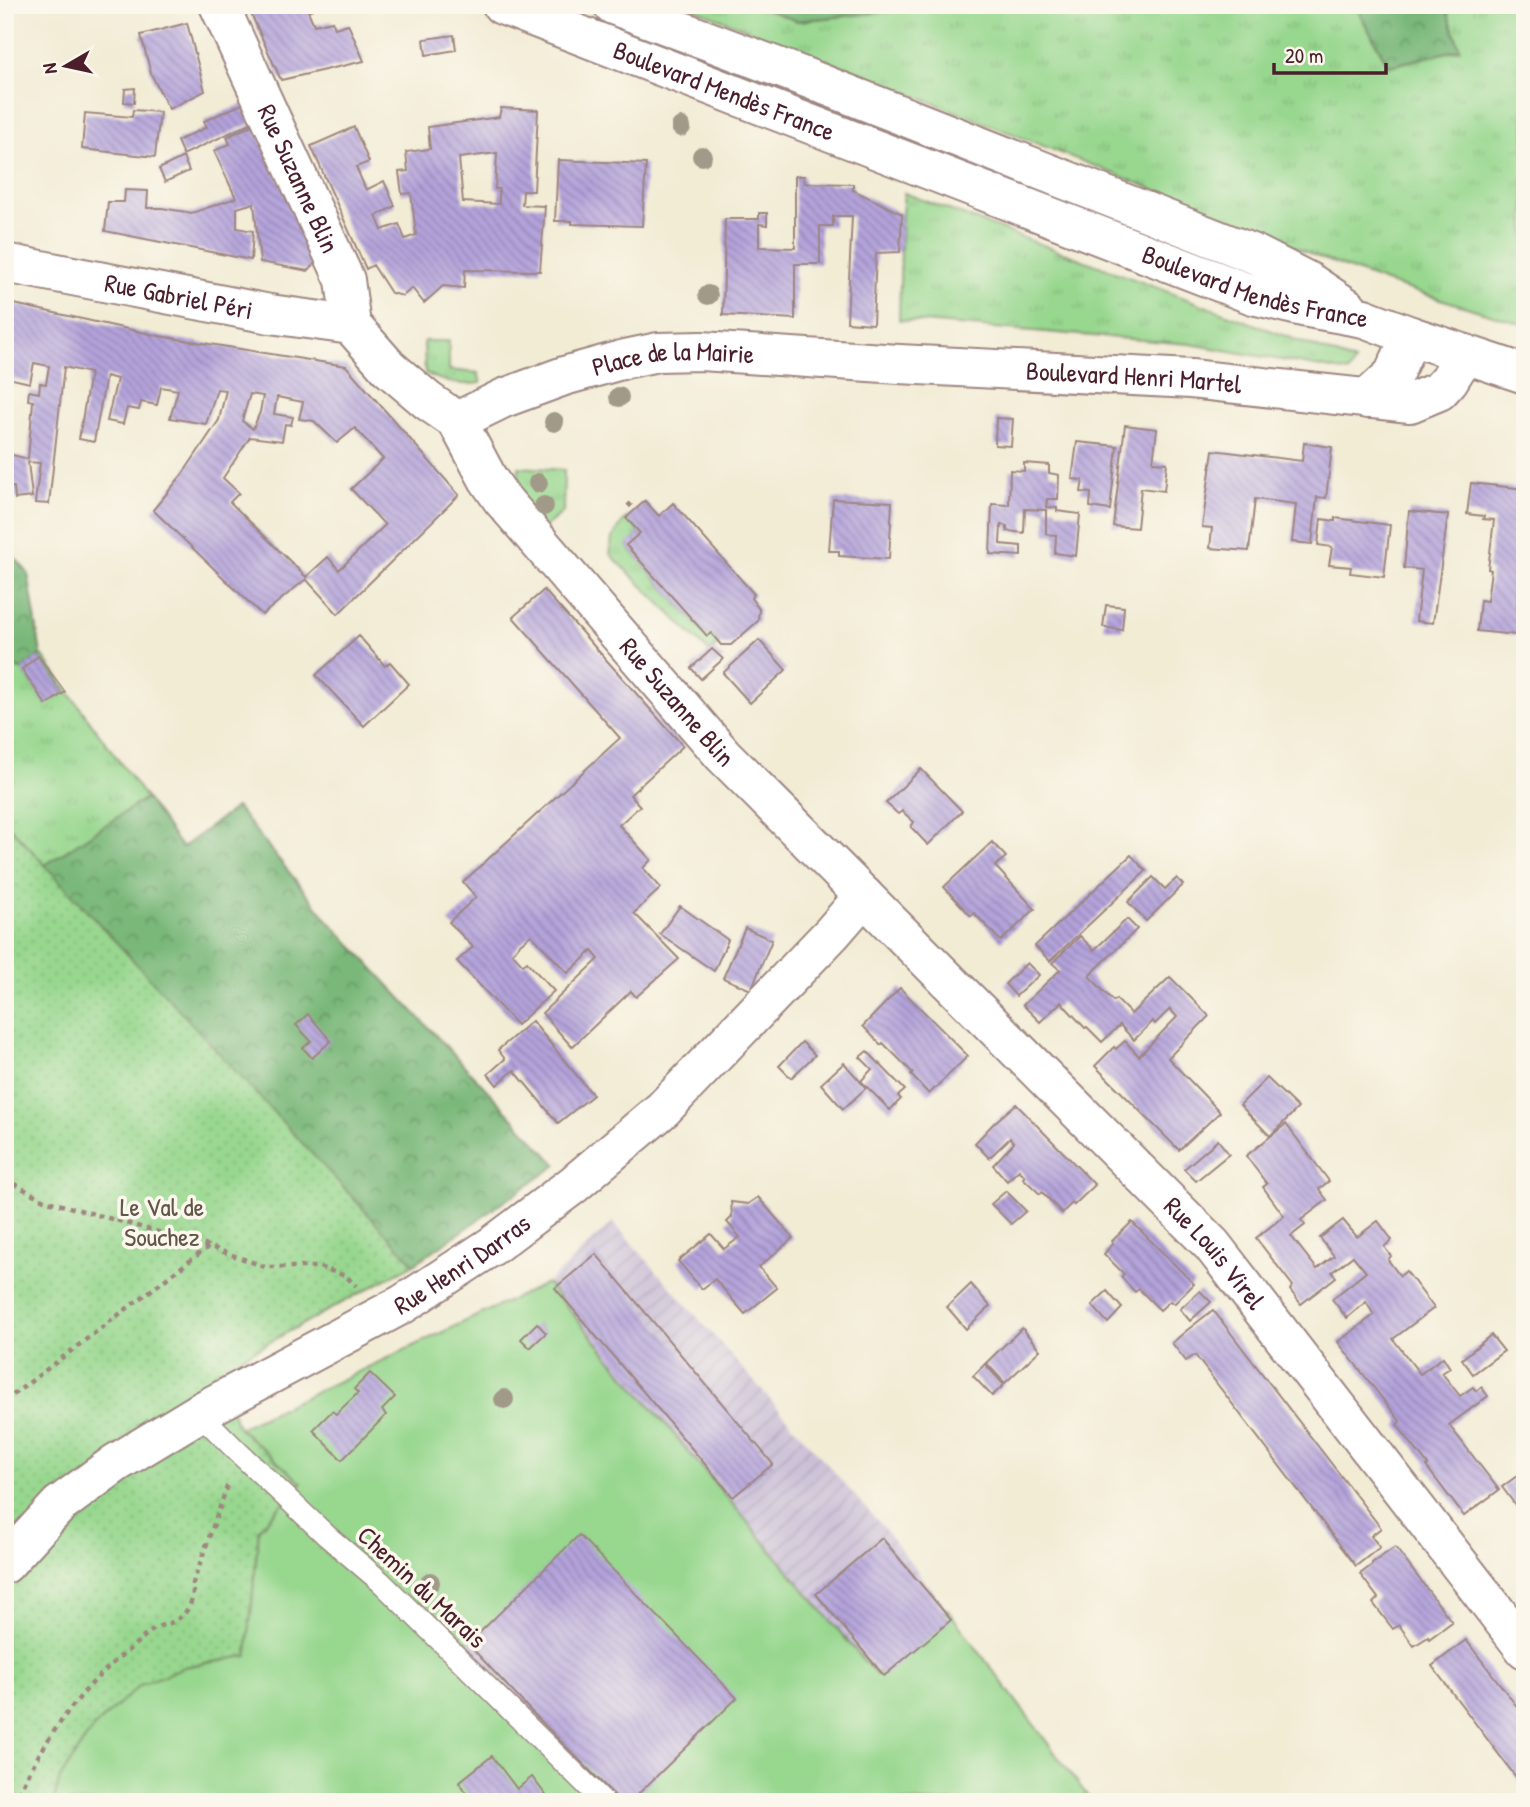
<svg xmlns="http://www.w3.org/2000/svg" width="1530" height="1807" font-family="'Patrick Hand',sans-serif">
<defs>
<pattern id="industrial-furrows" width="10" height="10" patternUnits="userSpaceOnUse" patternTransform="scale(1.75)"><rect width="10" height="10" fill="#cabfd7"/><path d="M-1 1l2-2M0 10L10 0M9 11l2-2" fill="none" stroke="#afa4b9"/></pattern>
<pattern id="grass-tufts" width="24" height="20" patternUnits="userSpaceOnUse" patternTransform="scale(1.75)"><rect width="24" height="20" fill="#97d78e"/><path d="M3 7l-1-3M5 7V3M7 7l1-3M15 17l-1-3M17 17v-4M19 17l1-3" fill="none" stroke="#84b87b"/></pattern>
<pattern id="forest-crowns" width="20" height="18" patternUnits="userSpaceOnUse" patternTransform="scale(1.75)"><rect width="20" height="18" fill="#79b879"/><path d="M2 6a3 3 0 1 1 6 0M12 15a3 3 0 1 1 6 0" fill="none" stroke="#659563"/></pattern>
<pattern id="park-dots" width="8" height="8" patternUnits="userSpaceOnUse" patternTransform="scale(1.75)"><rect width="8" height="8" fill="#97d78e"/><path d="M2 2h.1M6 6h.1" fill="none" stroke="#84b87b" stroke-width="1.8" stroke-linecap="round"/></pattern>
<pattern id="building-back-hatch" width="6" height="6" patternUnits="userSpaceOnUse" patternTransform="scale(1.75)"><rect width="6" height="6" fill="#b3a3db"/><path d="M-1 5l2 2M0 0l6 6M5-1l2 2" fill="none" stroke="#9484b2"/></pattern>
</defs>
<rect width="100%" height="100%" fill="#fbf7ec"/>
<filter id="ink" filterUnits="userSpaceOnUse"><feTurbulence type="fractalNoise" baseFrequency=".0143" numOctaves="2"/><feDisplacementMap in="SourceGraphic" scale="14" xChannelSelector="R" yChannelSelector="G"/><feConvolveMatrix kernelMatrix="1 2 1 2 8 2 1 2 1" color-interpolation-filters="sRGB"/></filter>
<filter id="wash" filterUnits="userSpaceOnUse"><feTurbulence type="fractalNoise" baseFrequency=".00686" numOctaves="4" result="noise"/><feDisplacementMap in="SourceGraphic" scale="28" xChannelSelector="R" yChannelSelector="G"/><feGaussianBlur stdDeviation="1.57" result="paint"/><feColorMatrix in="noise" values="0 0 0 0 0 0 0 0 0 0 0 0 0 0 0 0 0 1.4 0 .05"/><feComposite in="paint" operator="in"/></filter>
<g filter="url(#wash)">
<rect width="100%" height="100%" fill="#f2ecd5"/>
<polygon fill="url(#industrial-furrows)" points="613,1222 882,1526 947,1609 877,1675 547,1283"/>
<g fill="url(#grass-tufts)" stroke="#707b5c" stroke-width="2">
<polygon points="685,5 756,5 797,21 903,10 921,5 1355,5 1389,66 1460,49 1445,5 1525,5 1525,325 1388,283 1318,257 1262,232"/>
<polygon points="904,193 1355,362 1349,372 1190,344 899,320 902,214"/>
<path d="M424,341h25v29l29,3 3,10c-22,3 -35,0 -56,-10z"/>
<polygon points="519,467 564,470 563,512 541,530 528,511 519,489"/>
<polygon points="626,518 640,533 627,546 707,636 711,633 720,643 709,652 610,554 612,538"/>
<polygon points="41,654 146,798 45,866 5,822 5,665 22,669 46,704 65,692 38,656"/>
</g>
<g fill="url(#forest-crowns)" stroke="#626c52" stroke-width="2">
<polygon points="756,5 921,5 903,10 797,21"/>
<polygon points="1355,5 1445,5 1460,49 1389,66"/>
<polygon points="5,546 28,573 41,654 22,669 5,665"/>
<polygon points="146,798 182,848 236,807 328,920 557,1165 414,1264 5,1361 5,822 45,865"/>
</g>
<polygon fill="url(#park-dots)" stroke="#707b5c" stroke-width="2" points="5,822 414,1264 214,1372 239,1428 302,1483 259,1529 247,1656 184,1667 60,1778 53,1802 5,1802"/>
<polygon fill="#97d78e" stroke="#707b5c" stroke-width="2" points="547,1283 876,1675 947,1609 1092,1802 54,1802 60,1778 93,1728 140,1685 184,1667 247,1656 259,1529 302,1483 239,1428"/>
<g id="blocks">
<g fill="url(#building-back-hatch)" fill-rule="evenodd">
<polygon points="247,5 321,5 308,11 314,25 332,21 335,28 348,24 364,61 281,80"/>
<polygon points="187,23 205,91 169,109 151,74 141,35"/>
<polygon points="454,35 456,50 426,55 424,39"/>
<polygon points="135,88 134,103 124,102 125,89"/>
<polygon points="242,104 251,123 183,155 177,141 207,127 204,121"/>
<path d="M501,108l37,2 -4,81h-11l-1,14 23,1 -5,65 -75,-1 -1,18 -21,-2 -19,17 -12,-15 -9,8 -12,-3 -18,-28 -7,4 -55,-123 43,-19 15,35 -13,5 10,23 18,-9 11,25 -19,10 6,14 17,-6 6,15 11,-4 -5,-42 -9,1 -3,-22 9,-1 -2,-19 24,-3 -2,-22 71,-10zM497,153l-2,36h4v15l-36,-2 -4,-44z"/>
<polygon points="133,110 160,112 155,157 82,149 85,113 132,117"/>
<polygon points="254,124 317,261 308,271 260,262 254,203 237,208 237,228 253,231 251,260 105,231 108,202 124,202 125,190 148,191 147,208 162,208 192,213 236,198 214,151 230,144 227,137"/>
<polygon points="183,157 189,171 165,182 159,169"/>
<polygon points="558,160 646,164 642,226 572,224 572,221 555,221"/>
<polygon points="795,176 804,176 804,183 853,184 853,190 902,214 900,252 876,253 873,324 847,322 852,216 833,216 833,226 820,226 820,264 795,264 795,319 723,315 725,219 759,219 759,213 767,213 767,225 759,224 759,247 795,248"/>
<path d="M5,302l154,34 187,30 113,129 -121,119 -32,-35 -44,36 -109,-105 29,-35 37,-55 7,-30 -9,-1 -11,35 -36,-6 8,-28 -17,-3 -4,18 -16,-3 -2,8 -12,-2 -4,16 -16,-3 10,-42 -11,-3 -12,66 -15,-3 11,-66 -26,-6 -15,137 -14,-1 5,-40 -12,-1 4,35 -17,2 -1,-12 -9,1v-35l23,6 5,-58 -5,-1 1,-9 10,2 1,-10 6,1 3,-18 -15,-3 -4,20 -22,-5 -3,-10zM250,394l13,2 -3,16 -7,17 -11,-8zM277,397l26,5 -4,17 15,2 23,22 18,-15 28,31 -32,30 34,36 -46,45 -11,-13 -22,20 -76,-75 9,-9 -16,-15 27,-41 32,4 3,-17 6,1 2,-8 -19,-3z"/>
<polygon points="996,418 1013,419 1011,446 995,445"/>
<polygon points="1125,425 1157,429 1153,462 1167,463 1164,491 1141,488 1137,528 1113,526"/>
<polygon points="1077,442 1117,446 1110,510 1090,507 1091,493 1081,492 1083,480 1072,479"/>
<polygon points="1304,443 1332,447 1326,498 1317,497 1312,544 1292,542 1296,504 1255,499 1249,551 1210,548 1212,528 1202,527 1213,450 1302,461"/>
<polygon points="1024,463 1049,465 1049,473 1059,475 1058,499 1047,499 1046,507 1057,508 1057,511 1080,514 1076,556 1055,553 1056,535 1046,534 1046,510 1025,509 1024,533 1007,531 1007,526 1001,525 1000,544 1021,546 1021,556 990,554 992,504 1009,505 1010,470 1024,471"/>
<polygon points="1471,483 1525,489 1525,550 1517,607 1520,608 1516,635 1477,631 1480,600 1487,601 1491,570 1488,569 1494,520 1483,519 1484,516 1467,514"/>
<polygon points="833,499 892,502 889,559 839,556 839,551 829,551"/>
<polygon points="645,501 659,516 673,503 754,594 751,598 759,609 758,621 731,645 721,645 711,633 707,636 626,545 640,533 626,518"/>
<polygon points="1409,511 1448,515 1433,623 1416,621 1422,570 1404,568"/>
<polygon points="1335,518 1390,525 1384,577 1350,573 1351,567 1329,565 1332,547 1318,545 1321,519 1335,521"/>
<polygon points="544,590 683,746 630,795 640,806 619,825 651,860 643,868 661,888 634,913 679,959 636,997 631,991 572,1047 542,1013 599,959 592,951 568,973 531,935 519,945 512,953 523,965 527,962 554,991 517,1025 457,961 473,947 449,922 476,897 463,882 620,738 513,617"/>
<polygon points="1106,605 1124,607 1122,630 1103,627"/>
<polygon points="359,636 385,666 390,662 409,684 364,726 316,675"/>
<polygon points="759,640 786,670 750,703 723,673"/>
<polygon points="712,649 723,659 701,679 691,668"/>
<polygon points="38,656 65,692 46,705 22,669"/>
<polygon points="921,769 962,811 928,845 911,827 914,822 902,811 898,814 886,803"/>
<polygon points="992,842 1006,857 995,866 1035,909 1001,941 974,913 971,916 944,887"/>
<polygon points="1131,855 1146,871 1050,961 1035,946"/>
<polygon points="1153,877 1165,889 1177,878 1183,885 1146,921 1128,902"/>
<polygon points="680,906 728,940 714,971 660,934"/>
<polygon points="1127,919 1137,929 1089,976 1113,1001 1116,999 1131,1014 1170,977 1209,1016 1168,1058 1220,1112 1179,1150 1095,1066 1114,1047 1116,1049 1125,1041 1139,1056 1177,1017 1170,1009 1155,1024 1153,1021 1134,1040 1120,1025 1102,1042 1087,1027 1085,1028 1061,1002 1040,1022 1023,1005 1060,970 1052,963 1080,936 1094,950"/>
<polygon points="745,928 772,940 751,990 723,978"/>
<polygon points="1027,963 1039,975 1016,996 1005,984"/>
<polygon points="900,988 968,1056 929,1094 911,1075 913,1073 883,1043 881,1045 863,1026"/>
<polygon points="308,1014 331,1041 312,1058 303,1048 311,1041 296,1025"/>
<polygon points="532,1021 593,1095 558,1123 514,1070 497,1085 488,1074 505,1059 498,1050"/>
<polygon points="802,1042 815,1055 791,1078 779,1066"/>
<polygon points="867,1051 905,1090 898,1096 901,1099 890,1110 861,1081 872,1069 860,1057"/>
<polygon points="844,1063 866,1088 843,1109 821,1084"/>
<polygon points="1267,1078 1298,1108 1270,1136 1240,1105"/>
<polygon points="1016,1104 1095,1185 1074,1205 1072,1203 1062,1213 1042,1192 1040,1194 1023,1178 1025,1176 1019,1170 1007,1181 993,1165 1014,1143 1010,1138 989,1158 975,1143 994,1123"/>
<polygon points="1286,1124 1329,1181 1319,1189 1327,1200 1301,1220 1305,1225 1291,1236 1317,1269 1334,1256 1320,1238 1343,1220 1357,1237 1378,1221 1392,1240 1384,1247 1391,1256 1388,1260 1400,1276 1406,1271 1434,1308 1393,1339 1420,1374 1443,1357 1450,1368 1442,1373 1460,1396 1473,1387 1476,1391 1481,1387 1488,1396 1449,1425 1499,1490 1464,1516 1426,1466 1428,1465 1397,1425 1400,1421 1338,1342 1374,1315 1366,1302 1347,1318 1332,1299 1366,1272 1353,1256 1332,1272 1336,1277 1301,1304 1290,1290 1293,1286 1256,1238 1284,1216 1263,1187 1267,1184 1246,1156"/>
<polygon points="1218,1140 1229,1154 1196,1181 1184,1169"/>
<polygon points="1006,1191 1026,1211 1011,1224 991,1204"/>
<polygon points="758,1197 793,1238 759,1267 777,1288 745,1314 715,1279 702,1289 678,1261 711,1234 724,1249 740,1237 727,1222 732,1217 731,1202 748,1204"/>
<polygon points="1132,1222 1194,1284 1174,1304 1170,1301 1160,1310 1139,1289 1135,1292 1121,1277 1124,1274 1104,1254 1113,1243 1112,1241"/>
<polygon points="596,1254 773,1464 733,1497 555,1288"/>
<polygon points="971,1284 990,1306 966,1329 947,1307"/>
<polygon points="1107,1291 1122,1308 1108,1323 1092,1305"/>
<polygon points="1200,1291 1211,1302 1190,1321 1180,1309"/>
<polygon points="1213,1310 1381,1528 1371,1536 1380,1547 1356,1566 1195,1355 1186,1361 1172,1343 1186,1331"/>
<polygon points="537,1323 546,1333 530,1348 521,1339"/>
<polygon points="1022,1328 1040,1350 1005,1383 986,1363"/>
<polygon points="1491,1335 1504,1351 1473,1374 1462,1359"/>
<polygon points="985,1364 1004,1385 992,1396 973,1376"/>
<polygon points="370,1373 395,1397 382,1410 386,1415 342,1460 313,1430 332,1411 336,1414 358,1393 354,1389"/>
<polygon points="1525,1470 1525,1518 1502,1487"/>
<polygon points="579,1535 737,1698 630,1802 621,1802 529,1709 468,1644"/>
<polygon points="882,1538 951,1620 884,1676 816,1594"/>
<polygon points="1395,1547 1452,1622 1429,1639 1428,1637 1414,1646 1399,1625 1393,1629 1373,1603 1378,1598 1360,1574 1372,1565 1372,1563"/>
<polygon points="1466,1640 1525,1717 1525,1789 1432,1666"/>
<polygon points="492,1756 517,1789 532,1777 551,1802 474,1802 459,1782"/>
</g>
</g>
</g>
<g filter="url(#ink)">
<use href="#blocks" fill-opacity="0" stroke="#9e8680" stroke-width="2"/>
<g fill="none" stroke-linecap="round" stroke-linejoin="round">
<defs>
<polyline id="service" points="202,1411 208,1422 239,1453 327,1536 381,1582 604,1802"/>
<g id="tertiary">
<path id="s1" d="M219,5l126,275 6,45 38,43 39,33 29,20 31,58 13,19 222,257 489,490 313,404"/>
<path id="s2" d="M5,263l265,51 81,11"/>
<polyline points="1367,399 1393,375 1411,336"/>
<path id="s3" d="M457,421l47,-23 60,-22 61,-17 33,-7 43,-1 198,13 292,15 219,24 29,-12 10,-11 16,-26"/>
<path id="s4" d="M5,1564l54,-59 57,-42 86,-52 201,-107 89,-58 81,-61 90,-76 169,-176 32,-37"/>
</g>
<g id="secondary">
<path id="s5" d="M502,5l751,290 50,12 61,11 47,18 114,38"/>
<polyline points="613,5 812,80 1256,255 1309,282 1348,308"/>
</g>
</defs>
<use href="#service" stroke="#9e8680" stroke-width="24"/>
<use href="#tertiary" stroke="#9e8680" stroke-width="42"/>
<use href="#secondary" stroke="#9e8680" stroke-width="42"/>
<g stroke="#9e8680" stroke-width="4.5" stroke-dasharray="5 5" stroke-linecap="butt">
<polyline points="628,503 635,510"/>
<polyline points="5,1179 44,1200 208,1246 265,1267 319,1267 346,1276 356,1286"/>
<polyline points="5,1401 208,1247"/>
<path d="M14,1802c28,-59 65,-114 117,-154 8,-7 16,-14 25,-20 7,-4 14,-4 20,-8 14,-8 18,-22 17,-37l35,-99"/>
</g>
<use href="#service" stroke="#fff" stroke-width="21"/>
<use href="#tertiary" stroke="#fff" stroke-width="38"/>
<use href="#secondary" stroke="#fff" stroke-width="38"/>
</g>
<g fill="#a29a88">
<circle cx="681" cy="127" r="10"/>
<circle cx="702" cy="156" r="10"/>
<circle cx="708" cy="295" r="10"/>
<circle cx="619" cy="397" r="10"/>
<circle cx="554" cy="422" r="10"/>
<circle cx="538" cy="483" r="10"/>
<circle cx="544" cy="506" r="10"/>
<circle cx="504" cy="1399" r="10"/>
<circle cx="430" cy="1582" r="10"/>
</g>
</g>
<g text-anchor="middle" stroke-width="7" stroke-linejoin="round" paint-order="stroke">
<g font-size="26" fill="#4a1f2b" stroke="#fbf7ec">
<text dy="9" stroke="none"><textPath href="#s5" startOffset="238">Boulevard Mendès France</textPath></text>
<text dy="9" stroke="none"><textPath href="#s1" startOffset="191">Rue Suzanne Blin</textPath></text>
<text dy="9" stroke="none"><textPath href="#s5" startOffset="805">Boulevard Mendès France</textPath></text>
<text dy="9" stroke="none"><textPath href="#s2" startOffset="177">Rue Gabriel Péri</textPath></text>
<text dy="9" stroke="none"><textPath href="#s3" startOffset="228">Place de la Mairie</textPath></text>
<text dy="9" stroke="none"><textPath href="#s3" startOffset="690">Boulevard Henri Martel</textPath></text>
<text dy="9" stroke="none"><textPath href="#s1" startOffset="850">Rue Suzanne Blin</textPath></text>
<text dy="9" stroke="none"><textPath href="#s1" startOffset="1620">Rue Louis Virel</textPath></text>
<text dy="9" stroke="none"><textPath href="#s4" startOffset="550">Rue Henri Darras</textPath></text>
<text transform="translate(422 1587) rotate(43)" y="9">Chemin du Marais</text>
</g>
<g font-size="26" fill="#615649" stroke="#fbf7ec">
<text x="162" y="1216">Le Val de<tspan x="162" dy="30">Souchez</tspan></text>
</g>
</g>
<rect width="1530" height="1807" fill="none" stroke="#fbf7ec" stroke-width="28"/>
<g transform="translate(66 66) rotate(261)" stroke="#fbf7ec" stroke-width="5" paint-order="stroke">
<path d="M0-5L12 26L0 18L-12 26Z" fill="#4a1f2b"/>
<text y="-10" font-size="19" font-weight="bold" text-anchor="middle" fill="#4a1f2b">N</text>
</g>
<path d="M1274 63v10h112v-10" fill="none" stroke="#4a1f2b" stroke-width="3.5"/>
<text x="1285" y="63" font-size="21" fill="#4a1f2b" stroke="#fbf7ec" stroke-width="5" paint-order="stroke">20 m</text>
</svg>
